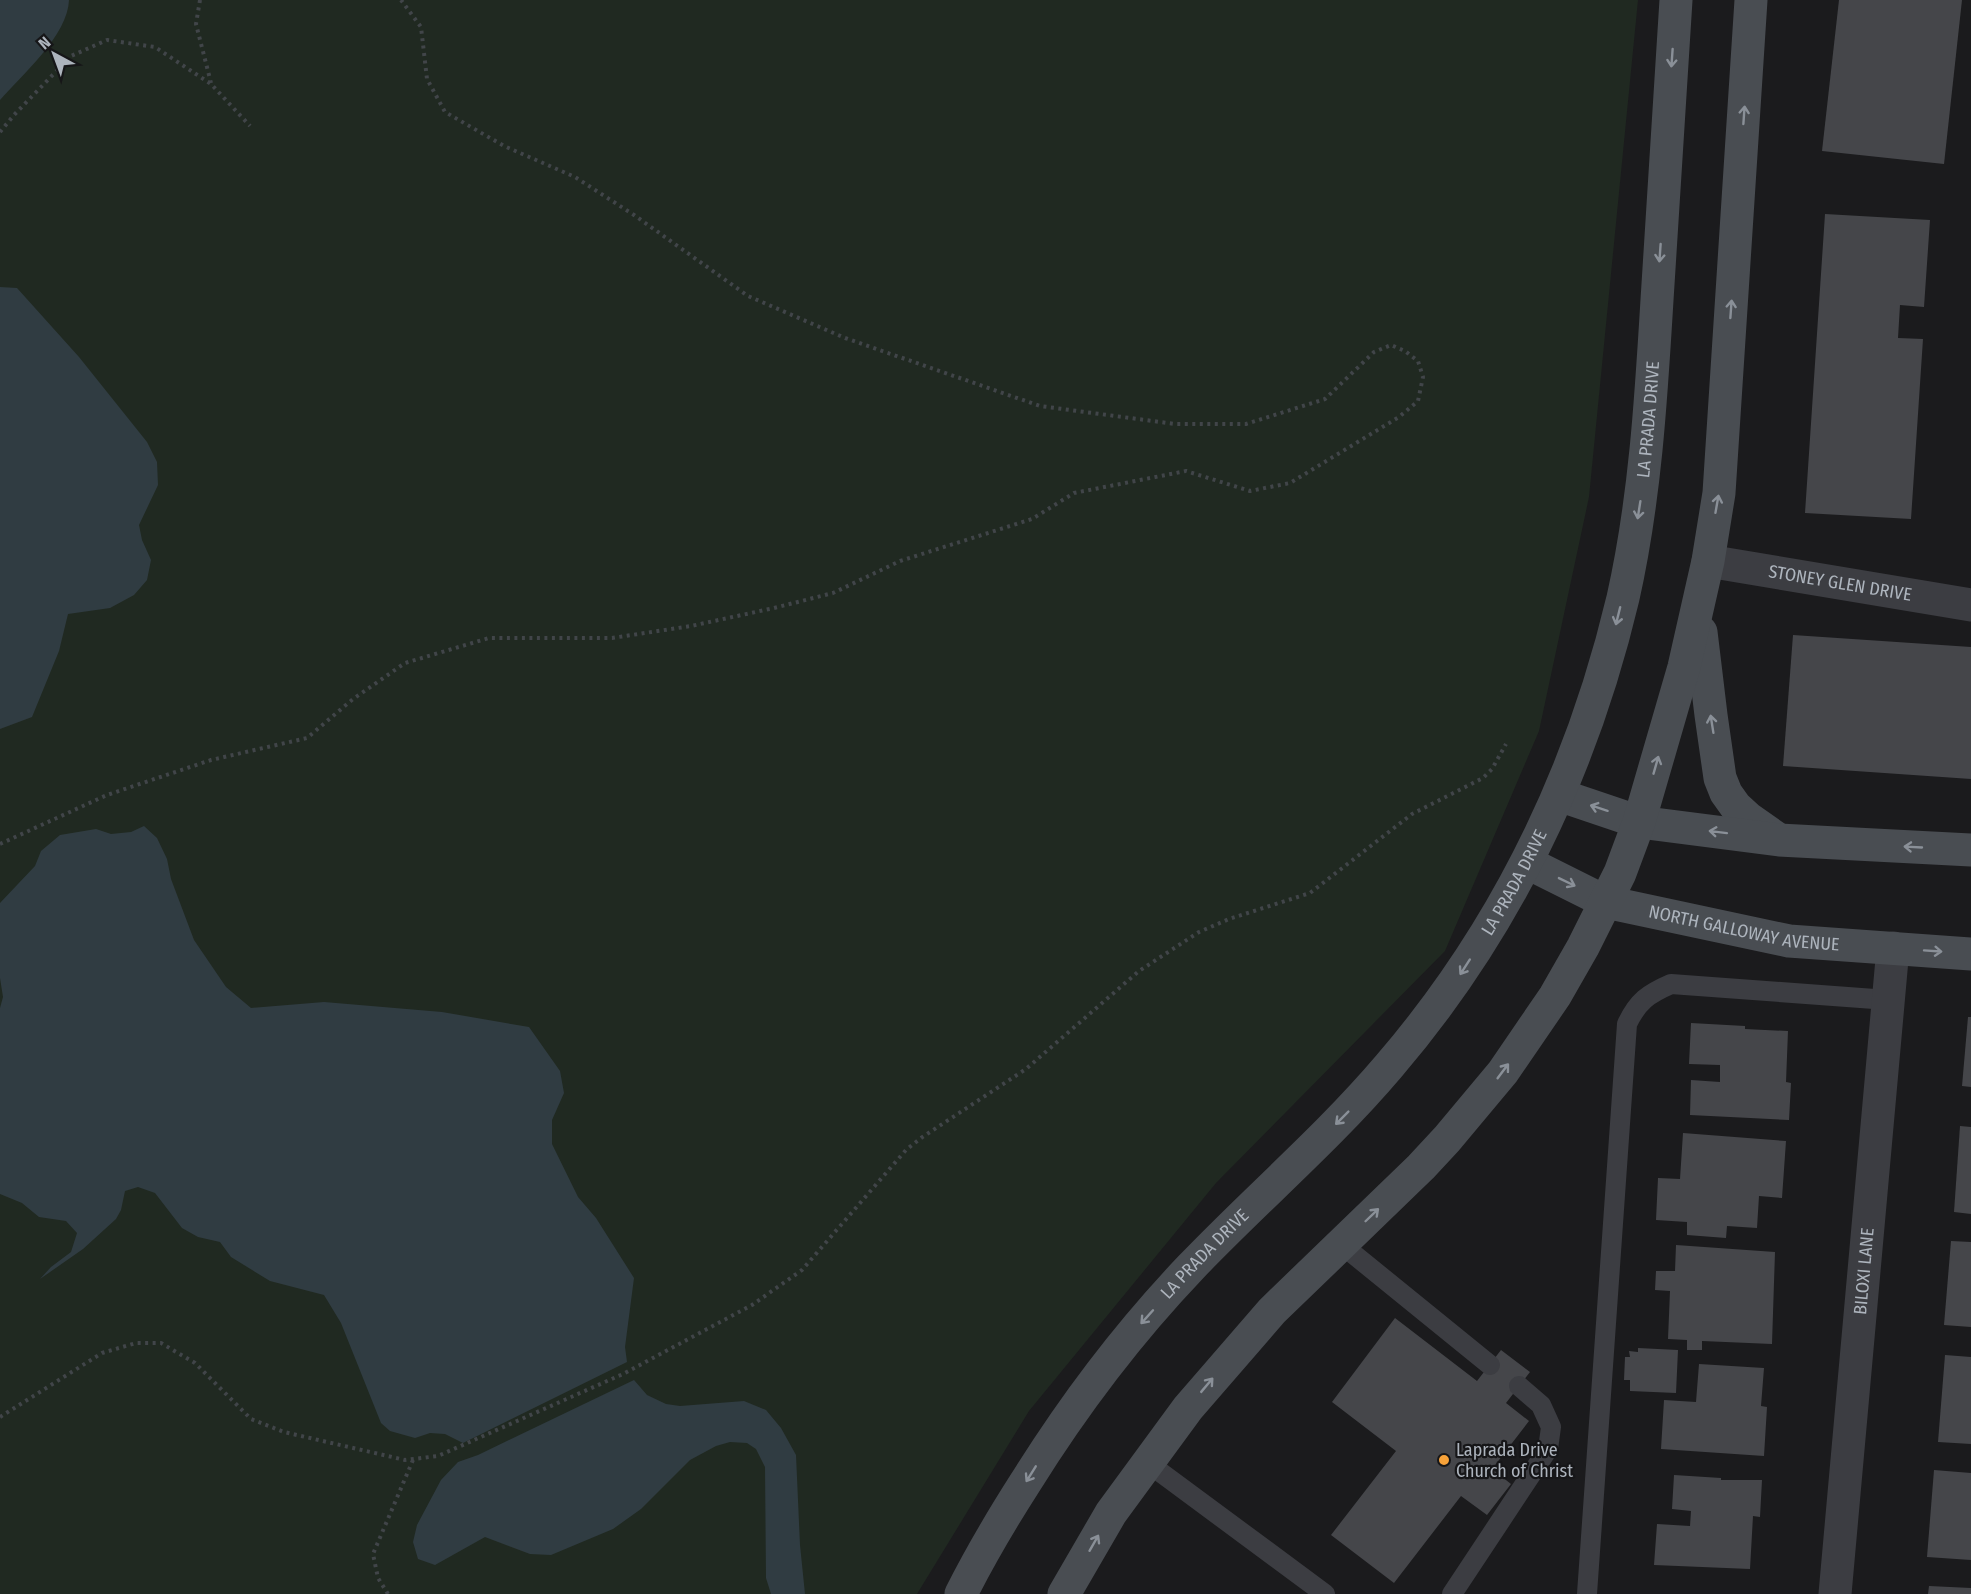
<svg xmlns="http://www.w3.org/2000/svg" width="1971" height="1594" font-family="'Fira Sans Condensed',sans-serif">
<rect width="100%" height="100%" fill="#1b1b1d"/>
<polygon fill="#202921" points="0,0 1638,0 1589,497 1539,731 1445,951 1216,1183 1029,1411 917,1594 0,1594"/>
<g fill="#303c42">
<path d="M0,0h69c-1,35 -47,75 -69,100z"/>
<polygon points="0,287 17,288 79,357 147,442 157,462 158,485 139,525 142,540 151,560 147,580 134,595 110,608 68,614 59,651 32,717 0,729"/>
<polygon points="144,826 157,838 167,859 171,879 194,940 226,987 251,1008 324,1002 442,1012 529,1027 560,1071 564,1093 552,1120 552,1144 578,1197 596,1218 634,1278 625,1347 627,1362 463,1443 445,1434 430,1433 415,1438 390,1431 381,1423 341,1323 324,1295 270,1281 231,1257 220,1242 198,1237 182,1228 155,1193 138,1187 125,1191 121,1210 116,1219 83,1249 40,1279 51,1267 71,1252 77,1233 66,1221 39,1217 22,1203 0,1194 0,1008 3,997 0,978 0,903 35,866 41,851 60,835 96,829 111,834 131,832"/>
<polygon points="634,1380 647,1395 666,1404 680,1406 744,1401 766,1410 781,1428 796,1455 800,1545 805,1594 771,1594 766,1578 765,1467 756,1449 747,1443 730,1442 716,1446 690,1460 641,1509 613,1529 551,1555 530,1554 485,1537 435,1565 418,1559 413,1542 417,1525 441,1480 458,1462 478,1455"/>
</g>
<g fill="#45464a">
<polygon points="1839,0 1962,0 1944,164 1822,151"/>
<polygon points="1825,214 1930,220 1924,307 1900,305 1898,338 1923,339 1911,519 1805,513"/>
<polygon points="1793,635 1971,647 1971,779 1783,766"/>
<polygon points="1968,1017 1971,1017 1971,1087 1962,1086"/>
<polygon points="1691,1023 1745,1026 1745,1029 1788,1031 1786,1082 1791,1083 1789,1120 1690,1115 1691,1080 1720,1082 1720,1065 1689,1064"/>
<polygon points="1960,1126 1971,1127 1971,1214 1954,1212"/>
<polygon points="1683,1133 1786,1141 1782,1198 1759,1196 1757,1228 1727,1226 1726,1238 1687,1235 1687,1222 1656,1220 1658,1178 1680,1179"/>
<polygon points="1951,1241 1971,1242 1971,1327 1944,1325"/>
<polygon points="1676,1245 1775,1252 1772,1344 1702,1341 1702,1350 1687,1350 1687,1340 1668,1339 1670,1291 1655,1290 1656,1271 1675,1271"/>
<polygon points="1395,1318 1477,1381 1501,1350 1530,1372 1506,1403 1529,1421 1492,1469 1511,1484 1487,1515 1461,1496 1394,1583 1331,1535 1396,1451 1332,1402"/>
<polygon points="1638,1348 1678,1350 1676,1393 1630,1391 1630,1380 1624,1380 1625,1357 1630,1357 1629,1351 1638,1352"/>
<polygon points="1945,1355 1971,1357 1971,1444 1938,1442"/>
<polygon points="1699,1364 1764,1368 1761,1406 1767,1407 1764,1456 1661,1449 1664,1400 1696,1402"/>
<polygon points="1934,1470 1971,1473 1971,1560 1927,1557"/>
<polygon points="1674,1475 1721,1478 1721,1480 1762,1480 1760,1517 1753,1516 1750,1569 1654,1565 1657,1524 1690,1526 1691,1511 1672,1509"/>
<polygon points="1929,1586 1971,1588 1971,1594 1928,1594"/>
</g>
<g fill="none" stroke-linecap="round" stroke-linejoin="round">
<g stroke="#414549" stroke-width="4" stroke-dasharray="3 4.5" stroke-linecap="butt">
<polyline points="200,0 196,24 211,83"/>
<polyline points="0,132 14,115 71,56 107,40 155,47 211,84 250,126"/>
<polyline points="0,844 107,795 211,760 307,738 353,699 405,663 489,638 612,638 691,626 774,608 833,593 900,561 1032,519 1074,493 1186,471 1250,491 1290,483 1399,417 1418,401 1423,377 1418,361 1405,351 1391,345 1374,352 1325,399 1246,424 1175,424 1040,406 845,338 748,296 634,215 575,177 504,146 445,112 427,79 421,27 401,0"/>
<polyline points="0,1417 102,1353 136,1343 161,1343 195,1363 251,1419 284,1432 405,1460 438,1456 623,1374 752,1305 802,1270 906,1150 921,1138 1026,1069 1139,971 1199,932 1229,919 1310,893 1412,814 1483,778 1492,769 1506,744"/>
<polyline points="388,1594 378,1578 373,1554 413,1460"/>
</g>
<g stroke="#3c3d42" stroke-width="20">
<polyline points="1341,1244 1490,1365"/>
<polyline points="1148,1463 1325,1594"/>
<polyline points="1452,1594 1548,1449 1551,1427 1541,1405 1519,1386"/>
<path d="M1587,1594l40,-570c11,-23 21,-30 44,-40l217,16"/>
</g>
<g stroke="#3c3d42" stroke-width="33">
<path id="s1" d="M1708,561l263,44"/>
<path id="s2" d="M1835,1594l58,-646"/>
</g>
<g stroke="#494d52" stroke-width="33">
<polyline points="1701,632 1711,715 1720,778 1726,793 1736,807 1748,818 1775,837"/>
<polyline points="1559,795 1639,822 1779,840 1971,850"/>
<path id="s3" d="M1528,863l78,39 183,39 182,13"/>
<path id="s4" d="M961,1594c19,-38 41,-75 64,-111 48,-77 103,-150 166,-216 65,-68 137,-129 198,-201 116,-135 193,-295 234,-468 22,-98 28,-198 34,-298 6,-100 13,-200 19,-300"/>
<polyline points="1064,1594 1111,1513 1188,1408 1272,1311 1421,1167 1447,1139 1503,1072 1555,996 1583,947 1620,873 1639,822 1684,667 1708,561 1719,493 1751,0"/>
</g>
</g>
<defs><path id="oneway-shaft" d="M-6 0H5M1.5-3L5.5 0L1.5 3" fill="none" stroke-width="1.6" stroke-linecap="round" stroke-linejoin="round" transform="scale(1.5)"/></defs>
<g stroke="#8a9098">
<use href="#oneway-shaft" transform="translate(1672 58) rotate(94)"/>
<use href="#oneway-shaft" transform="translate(1744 115) rotate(-86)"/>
<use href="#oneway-shaft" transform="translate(1660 253) rotate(94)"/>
<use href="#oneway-shaft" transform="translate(1731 309) rotate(-86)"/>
<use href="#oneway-shaft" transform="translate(1717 504) rotate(-80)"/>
<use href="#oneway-shaft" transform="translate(1639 510) rotate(99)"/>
<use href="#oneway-shaft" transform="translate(1618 616) rotate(104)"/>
<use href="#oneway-shaft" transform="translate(1712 724) rotate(-99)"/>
<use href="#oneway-shaft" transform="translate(1656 765) rotate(-74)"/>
<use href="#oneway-shaft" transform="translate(1599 808) rotate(-162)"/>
<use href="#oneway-shaft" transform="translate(1718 832) rotate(-173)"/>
<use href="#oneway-shaft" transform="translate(1913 847) rotate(-177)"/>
<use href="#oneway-shaft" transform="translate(1567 882) rotate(26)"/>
<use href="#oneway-shaft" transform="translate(1933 951) rotate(4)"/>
<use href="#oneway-shaft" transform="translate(1465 967) rotate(123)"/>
<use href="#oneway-shaft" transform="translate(1503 1071) rotate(-53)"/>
<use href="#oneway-shaft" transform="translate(1342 1118) rotate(135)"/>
<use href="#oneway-shaft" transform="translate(1372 1215) rotate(-44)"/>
<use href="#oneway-shaft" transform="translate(1147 1317) rotate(132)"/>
<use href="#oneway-shaft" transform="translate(1207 1385) rotate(-50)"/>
<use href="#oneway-shaft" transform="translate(1031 1474) rotate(122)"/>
<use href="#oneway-shaft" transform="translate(1094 1543) rotate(-60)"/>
</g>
<circle fill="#f7a239" stroke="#161618" stroke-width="2" cx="1444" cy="1460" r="6"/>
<g text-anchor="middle" stroke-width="4.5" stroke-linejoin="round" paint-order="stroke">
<g font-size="18" fill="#adb4bd" stroke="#161618">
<text dy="6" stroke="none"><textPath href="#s4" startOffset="1392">LA PRADA DRIVE</textPath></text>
<text dy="6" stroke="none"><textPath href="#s1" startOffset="134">STONEY GLEN DRIVE</textPath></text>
<text dy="6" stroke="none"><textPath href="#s4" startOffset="906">LA PRADA DRIVE</textPath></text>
<text dy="6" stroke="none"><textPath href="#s3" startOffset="228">NORTH GALLOWAY AVENUE</textPath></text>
<text dy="6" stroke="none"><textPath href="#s4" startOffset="420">LA PRADA DRIVE</textPath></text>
<text dy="6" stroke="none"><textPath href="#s2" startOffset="324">BILOXI LANE</textPath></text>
</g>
<g font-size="18" fill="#adb4bd" stroke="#161618" text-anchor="start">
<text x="1456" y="1456">Laprada Drive<tspan x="1456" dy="21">Church of Christ</tspan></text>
</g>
</g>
<g transform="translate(54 54) rotate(319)" stroke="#161618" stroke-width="4.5" paint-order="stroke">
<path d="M0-4.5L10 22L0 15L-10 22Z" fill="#adb4bd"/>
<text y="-9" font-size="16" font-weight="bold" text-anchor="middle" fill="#adb4bd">N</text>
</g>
</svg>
